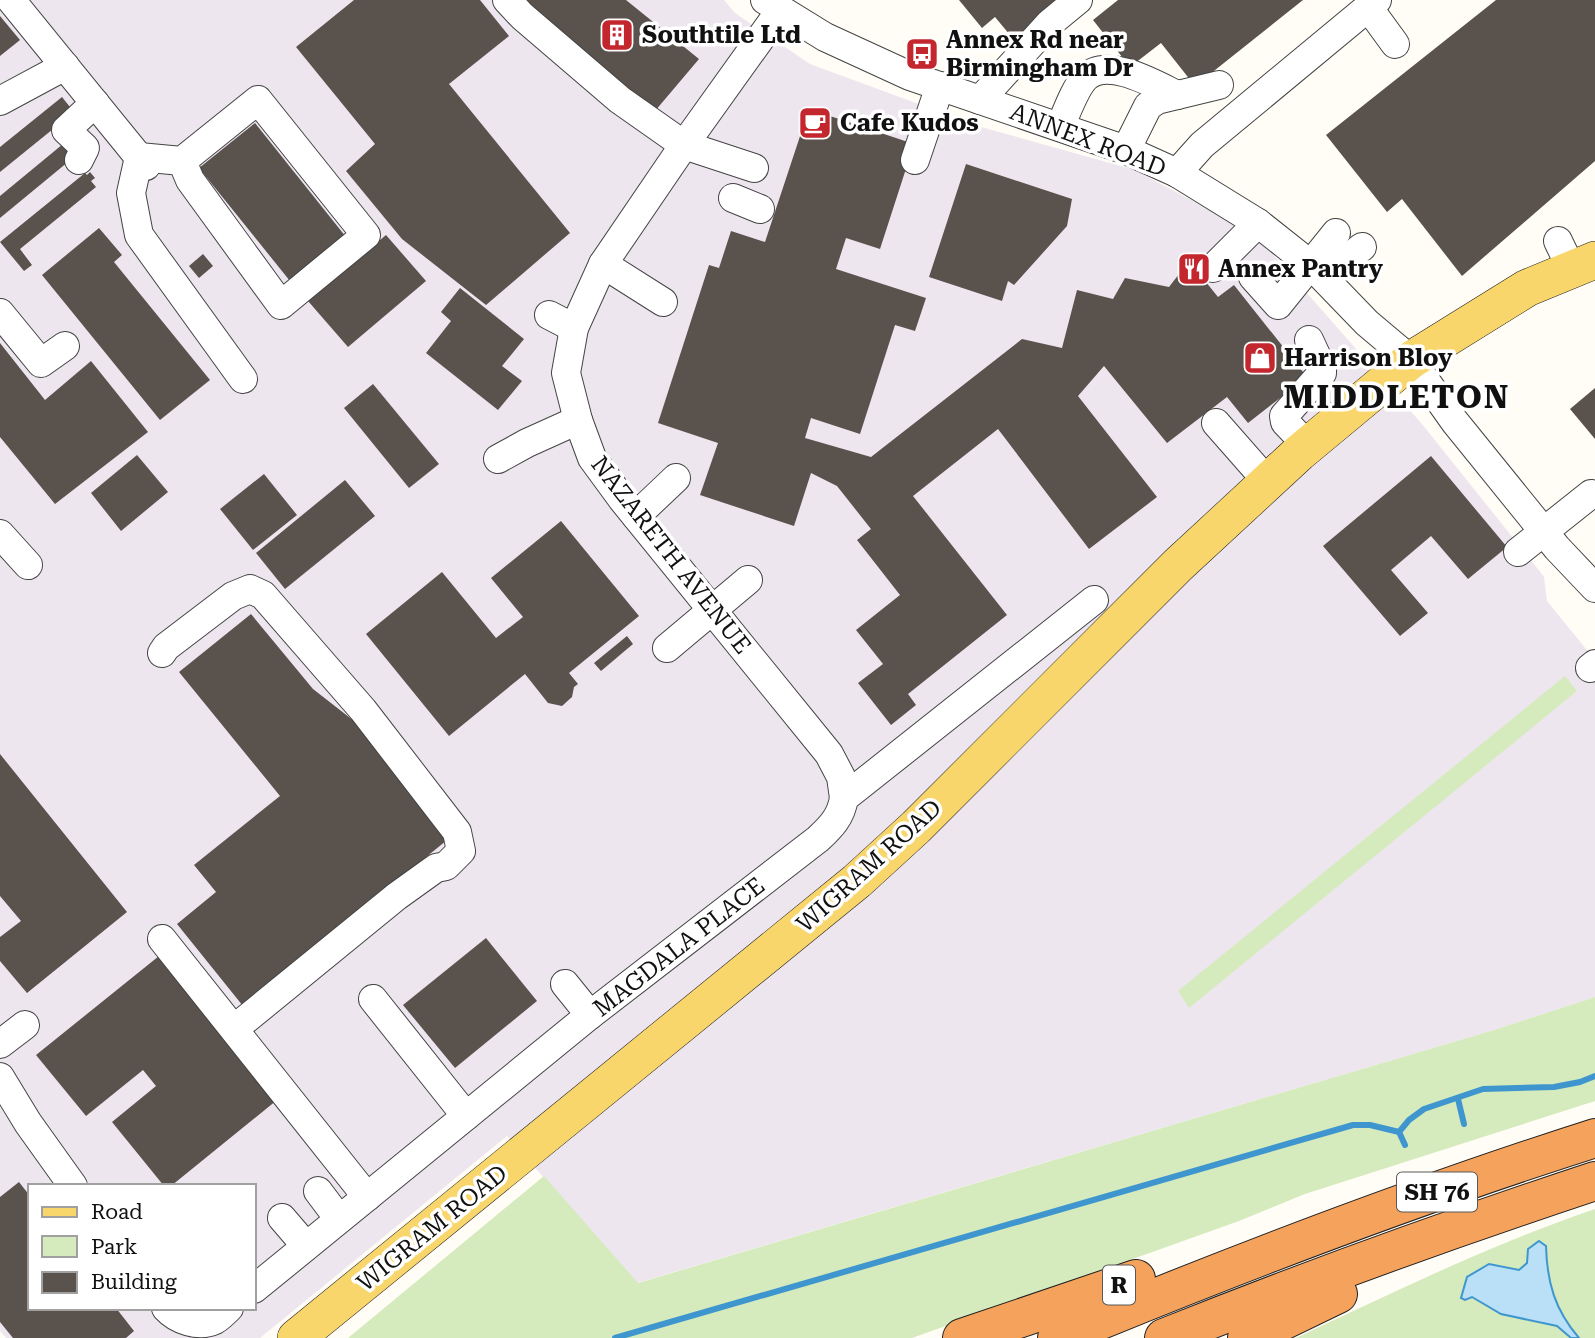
<svg xmlns="http://www.w3.org/2000/svg" width="1595" height="1338" font-family="'Roboto Serif',serif">
<rect width="100%" height="100%" fill="#fffdf5"/>
<path fill="#eee6ef" fill-rule="evenodd" d="M0,0h724l11,13 75,51 171,63 154,43 121,65 166,189 116,145 6,8 3,24 48,59v337l-101,33 -857,253 -130,-147 -247,202h-254l-6,-7zM30,1186h224v122h-224z"/>
<g fill="#d5ebbd">
<polygon points="1565,676 1577,691 1189,1008 1178,991"/>
<polygon points="1595,997 1595,1101 1305,1194 1239,1221 912,1338 348,1338 544,1176 638,1283 1494,1030"/>
<path d="M1595,1209v129h-299c98,-46 196,-94 299,-129z"/>
</g>
<path fill="#b9e0f7" stroke="#3f96cf" stroke-width="2" d="M1539,1241l7,5c1,37 9,64 33,92h-8l-14,-12 -56,-12 -29,-17 -7,3 -4,-2 6,-21 22,-13 30,6 8,-7 1,-14z"/>
<g fill="none" stroke-linecap="round" stroke-linejoin="round">
<g stroke="#3f96cf" stroke-width="6">
<polyline points="1458,1099 1464,1124"/>
<polyline points="1399,1132 1409,1120 1424,1109 1483,1089 1554,1087 1580,1082 1595,1076"/>
<polyline points="1399,1132 1405,1145"/>
<polyline points="615,1338 1353,1125 1370,1125 1399,1132"/>
</g>
</g>
<g fill="#5a524d">
<polygon points="354,0 480,0 509,36 449,84 570,233 486,305 402,239 346,171 375,144 296,47"/>
<polygon points="527,0 626,0 699,59 655,111 536,12"/>
<polygon points="959,0 1066,0 1015,41 995,17 982,28"/>
<polygon points="1118,0 1303,0 1195,86 1161,43 1130,67 1093,20"/>
<polygon points="1496,0 1595,0 1595,161 1462,276 1402,199 1387,212 1326,135"/>
<polygon points="0,16 20,40 0,56"/>
<polygon points="62,97 74,112 0,172 0,147"/>
<polygon points="809,109 914,144 880,249 846,238 836,269 926,298 915,331 895,325 860,434 811,418 805,438 871,457 1022,339 1062,348 1077,290 1113,299 1125,278 1169,287 1189,261 1218,297 1234,285 1307,377 1248,423 1227,397 1167,443 1104,366 1078,396 1157,497 1089,549 998,429 913,496 1007,615 908,694 916,705 891,725 858,683 883,664 856,630 900,595 857,540 871,529 837,486 811,473 794,526 700,495 718,443 658,423 709,265 719,268 731,231 765,242"/>
<polygon points="255,123 346,237 290,281 199,168"/>
<polygon points="63,144 74,157 0,218 0,196"/>
<polygon points="966,164 1072,199 1067,226 1014,285 1008,281 1002,301 929,277"/>
<polygon points="90,172 95,178 91,181 96,187 20,249 32,265 24,271 0,242 85,173 87,175"/>
<polygon points="99,228 122,255 114,262 210,380 160,420 42,275"/>
<polygon points="386,235 426,281 348,347 308,301"/>
<polygon points="203,254 213,266 199,278 189,266"/>
<polygon points="460,288 524,339 502,366 522,381 498,410 426,353 451,321 441,312"/>
<polygon points="0,343 45,400 91,361 148,432 55,504 0,437"/>
<polygon points="373,384 439,464 409,488 344,408"/>
<polygon points="1595,388 1595,439 1570,409"/>
<polygon points="137,455 168,492 121,531 91,493"/>
<polygon points="1431,456 1507,547 1468,579 1431,536 1391,570 1428,613 1400,636 1323,546"/>
<polygon points="264,474 297,515 253,550 220,509"/>
<polygon points="345,480 375,516 285,589 256,553"/>
<polygon points="561,521 639,616 569,673 578,684 574,687 572,697 562,706 548,703 525,674 449,736 366,634 442,572 496,638 523,617 491,578"/>
<polygon points="251,614 313,689 363,728 452,836 243,1006 177,924 216,892 194,865 280,796 179,672"/>
<polygon points="627,636 633,644 601,671 594,663"/>
<polygon points="0,754 127,912 27,993 0,961 0,937 21,921 0,896"/>
<polygon points="486,938 537,1001 455,1068 403,1005"/>
<polygon points="159,956 277,1100 171,1186 164,1186 112,1122 156,1086 143,1070 86,1116 36,1055"/>
<polygon points="19,1182 30,1196 30,1308 116,1308 134,1331 126,1338 13,1338 0,1322 0,1197"/>
</g>
<g fill="none" stroke-linecap="round" stroke-linejoin="round">
<defs>
<g id="minor">
<polyline points="11,0 146,166"/>
<polyline points="507,0 522,16 620,100 684,145 754,168"/>
<polyline points="765,0 825,37 910,76 1126,150 1177,173 1258,223 1311,265 1367,323 1411,360 1455,422 1557,548 1595,588"/>
<polyline points="1368,7 1395,44"/>
<polyline points="780,11 684,145 603,264 574,328 566,373 578,420 592,458 622,499 829,754 841,777 844,798"/>
<polyline points="980,100 1050,23 1078,0"/>
<polyline points="0,101 65,66"/>
<path d="M1060,127c6,-13 15,-39 25,-49 22,-22 69,6 92,17"/>
<polyline points="1126,150 1148,106 1157,100 1219,85"/>
<polyline points="79,160 85,148 66,130 95,103"/>
<polyline points="915,160 940,86"/>
<polyline points="182,161 258,100 366,235 281,305 190,180 182,161 139,157 131,193 139,235 243,379"/>
<polyline points="1177,173 1202,145 1377,0"/>
<polyline points="733,198 760,209"/>
<polyline points="1558,241 1571,268"/>
<polyline points="603,264 663,302"/>
<polyline points="1213,268 1258,223"/>
<polyline points="1253,277 1278,305 1336,233"/>
<polyline points="1324,277 1362,247"/>
<polyline points="0,313 41,363 65,346"/>
<polyline points="549,315 574,328"/>
<polyline points="1216,423 1267,481"/>
<polyline points="1308,446 1285,422 1284,416 1322,373 1322,368 1309,340"/>
<polyline points="498,459 527,443 578,420"/>
<polyline points="636,516 676,478"/>
<polyline points="0,534 28,565"/>
<polyline points="1518,552 1591,494"/>
<polyline points="667,648 748,580"/>
<polyline points="162,653 166,647 233,596 250,589 263,595 363,710 457,832 461,851 446,866 436,868 397,896 234,1029"/>
<polyline points="1590,668 1595,664"/>
<polyline points="162,939 367,1197"/>
<polyline points="565,984 590,1015"/>
<polyline points="373,999 466,1116"/>
<polyline points="0,1044 25,1025"/>
<polyline points="0,1077 28,1123 73,1186"/>
<polyline points="318,1191 339,1219"/>
<polyline points="282,1218 306,1246"/>
<path d="M254,1289l336,-274 228,-176c13,-12 23,-22 26,-41l250,-198"/>
<path d="M166,1308c11,12 33,20 49,12 5,-3 10,-8 14,-12"/>
</g>
<polyline id="major" points="296,1338 857,881 916,827 1178,565 1299,453 1411,360 1527,288 1595,260"/>
<g id="highway">
<polyline points="962,1338 1136,1279"/>
<path d="M1057,1338c176,-73 356,-142 538,-200"/>
<path d="M1164,1338c142,-57 286,-109 431,-157"/>
<polyline points="1247,1338 1338,1294"/>
</g>
</defs>
<use href="#minor" stroke="#444" stroke-width="30"/>
<use href="#major" stroke="#222" stroke-width="38"/>
<use href="#highway" stroke="#222" stroke-width="40"/>
<use href="#minor" stroke="#fff" stroke-width="28"/>
<use href="#major" stroke="#f9d66b" stroke-width="37"/>
<use href="#highway" stroke="#f5a25d" stroke-width="38"/>
</g>
<defs>
<symbol id="building-square" viewBox="-11 -11 22 22"><rect x="-9" y="-9" width="18" height="18" rx="4" fill="#c4262e" stroke="#fff"/><path d="M-4-6H4V6H1V3H-1V6H-4ZM-2.5-4.3h1.7v1.8h-1.7ZM.8-4.3h1.7v1.8H.8ZM-2.5-1h1.7V.8h-1.7ZM.8-1h1.7V.8H.8Z" fill="#fff"/></symbol>
<symbol id="bus-square" viewBox="-11 -11 22 22"><rect x="-9" y="-9" width="18" height="18" rx="4" fill="#c4262e" stroke="#fff"/><path d="M-5-6H5V4H4V6H2V4H-2V6H-4V4H-5ZM-3.5-4V0h7V-4ZM-3.5 1.2v1.5H-2V1.2ZM2 1.2v1.5H3.5V1.2Z" fill="#fff"/></symbol>
<symbol id="cafe-square" viewBox="-11 -11 22 22"><rect x="-9" y="-9" width="18" height="18" rx="4" fill="#c4262e" stroke="#fff"/><path d="M-5.5-4.5H6V0H3Q3 3.5 0 3.5H-2.5Q-5.5 3.5-5.5 0ZM3-3.2v2h1.7v-2ZM-6 4.5H4V6H-6Z" fill="#fff"/></symbol>
<symbol id="restaurant-square" viewBox="-11 -11 22 22"><rect x="-9" y="-9" width="18" height="18" rx="4" fill="#c4262e" stroke="#fff"/><path d="M-5-6h1v4h1v-4h1v4h1v-4h1v5L-1.5 .5V6h-2V.5L-5-1ZM5-6V6H3V1.5H1.5Q1.5-4 5-6Z" fill="#fff"/></symbol>
<symbol id="shop-square" viewBox="-11 -11 22 22"><rect x="-9" y="-9" width="18" height="18" rx="4" fill="#c4262e" stroke="#fff"/><path d="M-5-2.5h2.3a2.7 3.5 0 0 1 5.4 0H5L5.5 6h-11ZM-1.5-2.5h3a1.5 2.3 0 0 0-3 0Z" fill="#fff"/></symbol>
</defs>
<g fill-rule="evenodd">
<use href="#building-square" x="598" y="16" width="38" height="38"/>
<use href="#bus-square" x="903" y="35" width="38" height="38"/>
<use href="#cafe-square" x="796" y="104" width="38" height="38"/>
<use href="#restaurant-square" x="1175" y="250" width="38" height="38"/>
<use href="#shop-square" x="1241" y="339" width="38" height="38"/>
</g>
<g text-anchor="middle" stroke-width="7" stroke-linejoin="round" paint-order="stroke">
<g fill="#fff" stroke="#585858" stroke-width="2">
<rect x="1397" y="1172.5" width="80" height="39" rx="5"/>
<rect x="1103" y="1265.5" width="32" height="39" rx="5"/>
</g>
<g font-size="23" font-weight="bold" fill="#111">
<text x="1437" y="1200">SH 76</text>
<text x="1119" y="1293">R</text>
</g>
<g font-size="24" font-weight="bold" fill="#111" stroke="#fff" text-anchor="start">
<text x="642" y="43">Southtile Ltd</text>
<text x="946" y="48">Annex Rd near<tspan x="946" dy="28">Birmingham Dr</tspan></text>
<text x="840" y="131">Cafe Kudos</text>
<text x="1218" y="277">Annex Pantry</text>
<text x="1284" y="366">Harrison Bloy</text>
</g>
<g font-size="24" fill="#111" stroke="#fff">
<text transform="translate(1088 140) rotate(21)" y="8">ANNEX ROAD</text>
<text transform="translate(671 555) rotate(52)" y="8">NAZARETH AVENUE</text>
<text transform="translate(869 866) rotate(-42)" y="8">WIGRAM ROAD</text>
<text transform="translate(679 947) rotate(-38)" y="8">MAGDALA PLACE</text>
<text transform="translate(432 1228) rotate(-39)" y="8">WIGRAM ROAD</text>
</g>
<g font-size="32" font-weight="bold" letter-spacing="2" fill="#111" stroke="#fff">
<text x="1397" y="408">MIDDLETON</text>
</g>
</g>
<rect x="28" y="1184" width="228" height="126" fill="#ffffff" stroke="#a0a0a0" stroke-width="2"/>
<rect x="42" y="1207" width="35" height="10" fill="#f9d66b" stroke="#a0a0a0" stroke-width="2"/>
<text x="91" y="1219" font-size="21" fill="#111111">Road</text>
<rect x="42" y="1236" width="35" height="21" fill="#d5ebbd" stroke="#a0a0a0" stroke-width="2"/>
<text x="91" y="1254" font-size="21" fill="#111111">Park</text>
<rect x="42" y="1272" width="35" height="21" fill="#5a524d" stroke="#a0a0a0" stroke-width="2"/>
<text x="91" y="1289" font-size="21" fill="#111111">Building</text>
</svg>
